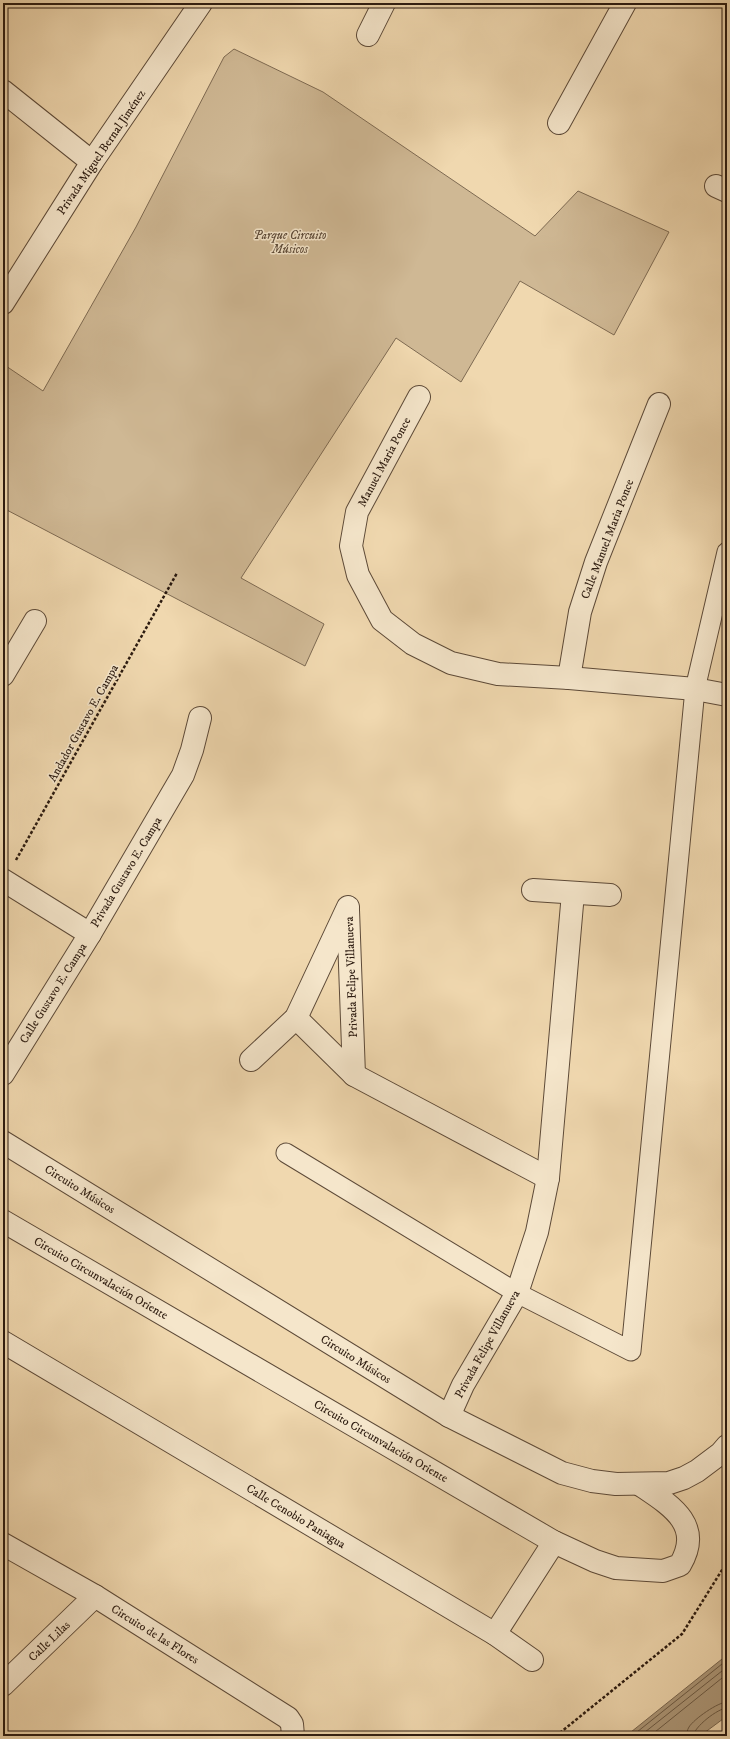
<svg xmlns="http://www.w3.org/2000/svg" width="730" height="1739" font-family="'IM FELL DW Pica',serif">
<rect width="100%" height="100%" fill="#f0d8af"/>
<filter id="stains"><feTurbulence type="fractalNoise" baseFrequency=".005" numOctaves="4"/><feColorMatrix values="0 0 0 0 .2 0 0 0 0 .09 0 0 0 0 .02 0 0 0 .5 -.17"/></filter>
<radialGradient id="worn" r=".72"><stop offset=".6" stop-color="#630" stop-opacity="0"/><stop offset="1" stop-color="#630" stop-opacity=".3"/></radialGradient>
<polygon fill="#cfb894" stroke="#7e6a52" points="234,49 323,92 535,236 578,191 669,232 614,335 520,281 461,382 396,338 241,578 324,624 305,666 3,508 3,364 43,391 136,227 224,57"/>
<polygon fill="#ad9879" stroke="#79664f" points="727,1655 727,1716 700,1736 626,1736"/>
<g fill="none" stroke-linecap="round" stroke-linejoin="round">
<g stroke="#6c5a44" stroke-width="1">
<polyline points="632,1736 727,1660"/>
<polyline points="640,1736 727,1667"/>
<polyline points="650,1736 727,1674"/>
<path d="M687,1736c0,-3 0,-6 2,-9 5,-8 29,-25 38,-25"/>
<path d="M693,1736c1,-9 25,-28 34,-28"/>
</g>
<defs>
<polyline id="pedestrian" points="286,1153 517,1293 631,1351 695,689 727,552"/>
<g id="minor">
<polyline points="368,35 384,3"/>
<polyline points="3,91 92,162"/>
<polyline points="559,123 625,3"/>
<polyline points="716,186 727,191"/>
<polyline points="3,303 92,162 201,3"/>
<polyline points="419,397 357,512 351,546 358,575 382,620 413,644 451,663 498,674 569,678 695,689 727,695"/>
<polyline points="3,675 35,621"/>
<polyline points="569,678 580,612 596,562 659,404"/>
<polyline points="3,880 90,934"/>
<polyline points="533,890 610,895"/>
<polyline points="348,910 354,1075"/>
<polyline points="296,1018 354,1075 548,1178"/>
<polyline points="251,1060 296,1018 348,907"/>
<polyline points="3,1074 90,934 183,775 192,750 200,718"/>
<polyline points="3,1142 449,1416 562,1473 592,1481 616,1484 669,1483 684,1478 697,1471 721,1453 727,1446"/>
<path d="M3,1221l551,321 41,19 21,7 47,3 17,-6c24,-41 -10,-60 -41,-81"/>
<polyline points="3,1342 495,1634 532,1660"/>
<polyline points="449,1416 463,1385 517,1293 537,1232 548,1178 573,893"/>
<polyline points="3,1544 95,1596 288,1718 292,1724 293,1736"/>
<polyline points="495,1634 554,1542"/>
<polyline points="3,1685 95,1596"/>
</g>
</defs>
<use href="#pedestrian" stroke="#5d4a38" stroke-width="21"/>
<use href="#minor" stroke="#5d4a38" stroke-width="24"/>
<g stroke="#2c1b10" stroke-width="2.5" stroke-dasharray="3 2" stroke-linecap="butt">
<polyline points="16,860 177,573"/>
<polyline points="556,1736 682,1634 727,1562"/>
</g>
<use href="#pedestrian" stroke="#f5e6cb" stroke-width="19"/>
<use href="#minor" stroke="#f5e6cb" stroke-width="22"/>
</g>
<g text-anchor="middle" stroke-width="3" stroke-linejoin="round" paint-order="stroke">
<g font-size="12" fill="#2c1b10" stroke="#f5e6cb">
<text transform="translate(101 152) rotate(-56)" y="4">Privada Miguel Bernal Jiménez</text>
<text transform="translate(384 462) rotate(-62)" y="4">Manuel Maria Ponce</text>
<text transform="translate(607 539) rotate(-69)" y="4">Calle Manuel Maria Ponce</text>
<text transform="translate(83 723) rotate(-61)" y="4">Andador Gustavo E. Campa</text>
<text transform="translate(126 872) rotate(-59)" y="4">Privada Gustavo E. Campa</text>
<text transform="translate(351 977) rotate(-92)" y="4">Privada Felipe Villanueva</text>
<text transform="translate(53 993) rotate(-58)" y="4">Calle Gustavo E. Campa</text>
<text transform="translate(80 1189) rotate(32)" y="4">Circuito Músicos</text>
<text transform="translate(101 1278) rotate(30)" y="4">Circuito Circunvalación Oriente</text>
<text transform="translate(487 1344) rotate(-61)" y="4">Privada Felipe Villanueva</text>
<text transform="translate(356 1359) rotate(32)" y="4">Circuito Músicos</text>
<text transform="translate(381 1441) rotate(30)" y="4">Circuito Circunvalación Oriente</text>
<text transform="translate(296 1516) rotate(31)" y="4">Calle Cenobio Paniagua</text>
<text transform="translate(155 1634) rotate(32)" y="4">Circuito de las Flores</text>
<text transform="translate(49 1641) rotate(-44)" y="4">Calle Lilas</text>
</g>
<g font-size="12" font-style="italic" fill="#5d4a38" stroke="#f5e6cb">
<text x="290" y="239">Parque Circuito<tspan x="290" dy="14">Músicos</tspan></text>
</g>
</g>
<rect width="730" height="1739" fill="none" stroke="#f0d8af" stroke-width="16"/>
<rect x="4" y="4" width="722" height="1731" fill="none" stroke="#2c1b10" stroke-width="2"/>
<rect x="8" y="8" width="714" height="1723" fill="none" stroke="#2c1b10"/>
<rect width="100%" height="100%" filter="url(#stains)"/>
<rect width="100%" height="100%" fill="url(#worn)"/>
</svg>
